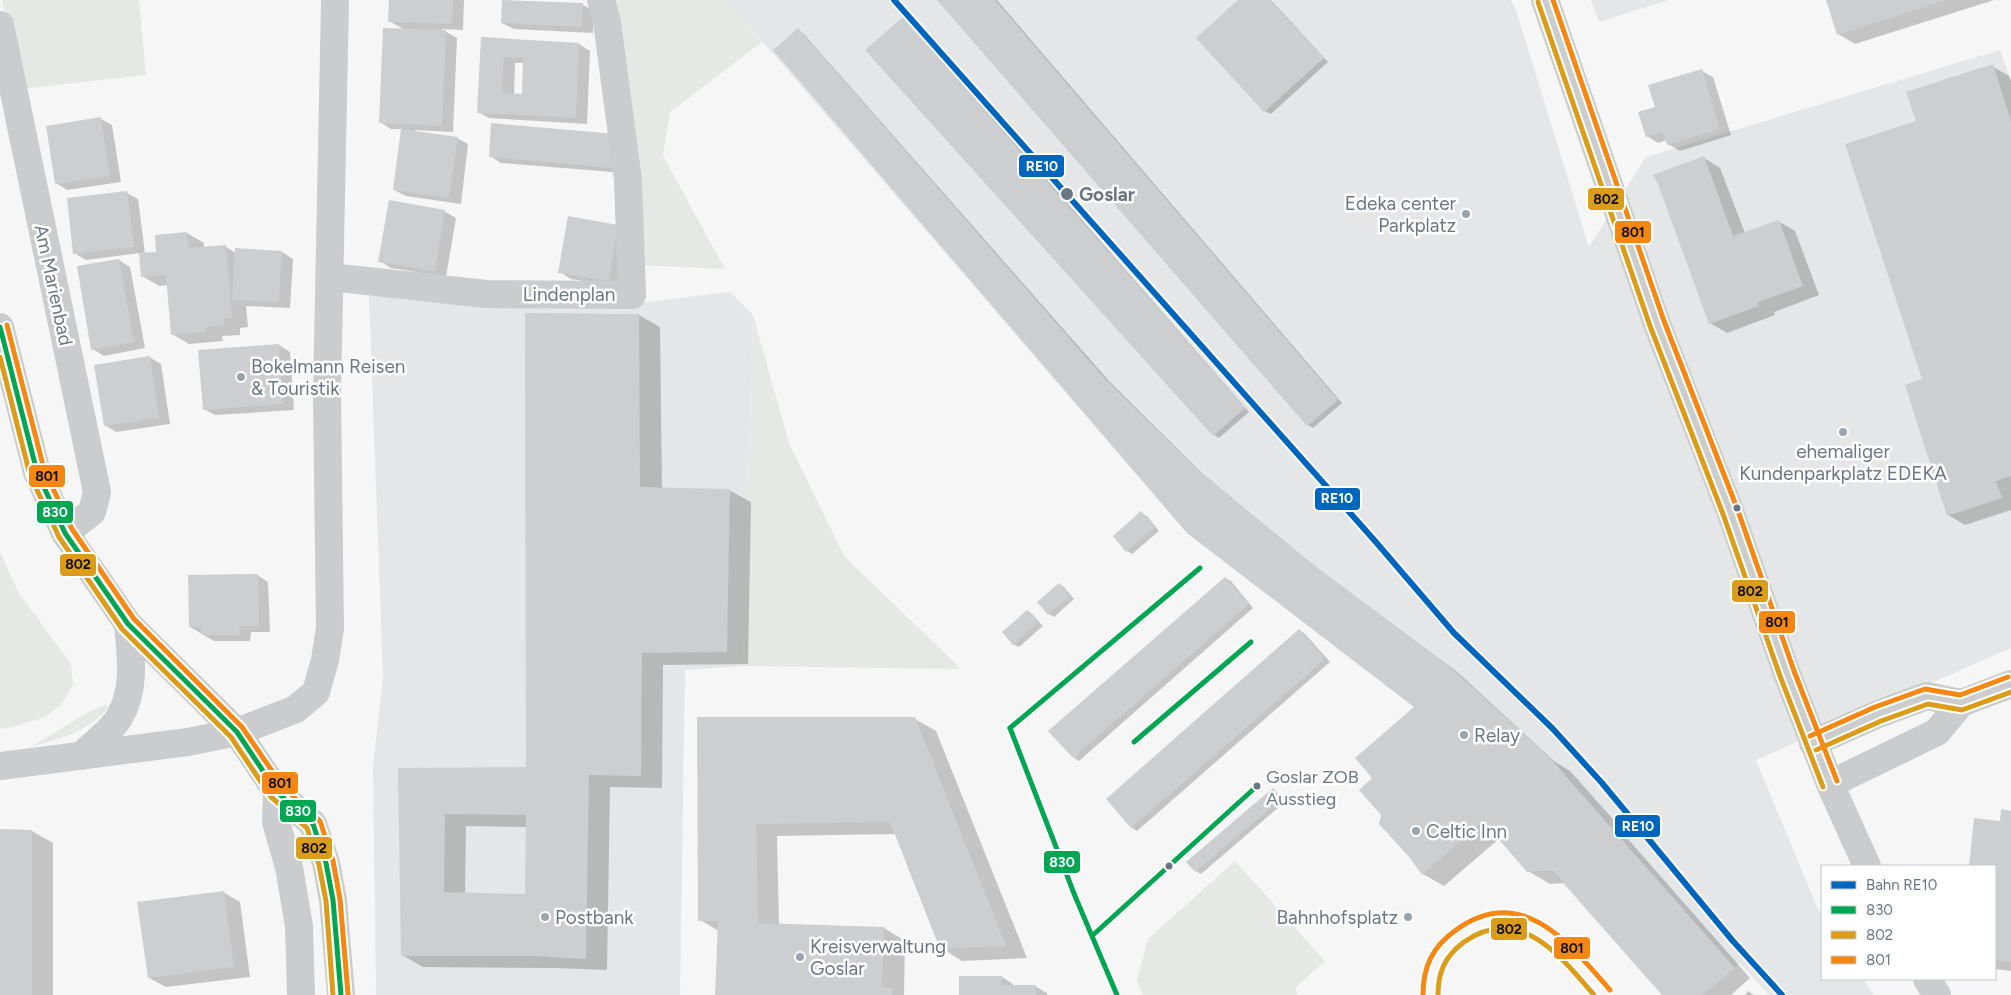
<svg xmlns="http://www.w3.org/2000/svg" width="2011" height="995" font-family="Figtree,sans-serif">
<rect width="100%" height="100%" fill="#f6f6f6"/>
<g fill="#e5e6e7">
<polygon points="721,0 1511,0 1516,10 1589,247 1646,157 2000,50 2011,81 2011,648 1756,760 1817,907 1822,915 1822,979 1863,979 1874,995 1769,995 1740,963 1703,995 1662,995 1553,872 1527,872 1497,837 1483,821 1414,707 1187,533 763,42 727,7"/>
<polygon points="1591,0 1669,0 1599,22"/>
<polygon points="730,292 753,315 743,666 685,670 680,995 376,995 373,765 383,678 369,296 638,303"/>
</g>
<g fill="#e5e8e4">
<polygon points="2,0 139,0 146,75 21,89"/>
<polygon points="608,0 721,0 727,7 762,42 670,112 663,156 725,269 636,265"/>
<polygon points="753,315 789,443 844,556 961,669 743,666"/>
<polygon points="0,552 18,592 71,664 73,685 61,705 45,717 13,727 0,729"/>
<path d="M105,705l3,3c-24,26 -45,29 -77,39l59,-36z"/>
<polygon points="1235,861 1325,961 1295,988 1298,995 1143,995 1137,981 1148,939"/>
</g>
<g fill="#0003" fill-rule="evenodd">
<polygon points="390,0 464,0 463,30 441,29 457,38 453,132 415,130 415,132 457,138 468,144 461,204 406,196 394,190 403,129 391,129 380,122 405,30 389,21"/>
<polygon points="938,0 997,0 1342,403 1313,428 1308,425"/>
<polygon points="1239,0 1271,0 1328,62 1271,114 1265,111"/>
<polygon points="1828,0 1994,0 1855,44 1838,34"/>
<polygon points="583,5 594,11 593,33 514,29 502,23"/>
<polygon points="903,18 909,21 1249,412 1219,438 1214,435"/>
<polygon points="798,30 803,33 1110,382 1203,474 1320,571 1455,670 1554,761 1570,771 1628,836 1627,838 1750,978 1731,995 1663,995 1565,883 1550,884 1528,871 1500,838 1444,886 1423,874 1382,815 1374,778 1416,707 1188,532"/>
<path d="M482,38l97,6 11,7 -3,73 -98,-6 -11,-6zM515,63h9l-1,33 -9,-1z"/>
<polygon points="1992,66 2009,76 2011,81 2011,510 1965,525 1948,515 1924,380"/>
<polygon points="1702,71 1713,77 1731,135 1680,151 1668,144 1667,140 1658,143 1647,136 1656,108"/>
<polygon points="101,119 112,125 121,182 67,190 56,183"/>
<polygon points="615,135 624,173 501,163 490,156"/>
<polygon points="1704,158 1720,168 1745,233 1778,221 1795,231 1819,295 1774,312 1775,315 1727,333 1710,323"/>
<polygon points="127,193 138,199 145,254 157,253 187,233 204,243 204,248 226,247 236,253 282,252 293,259 290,308 246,306 248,327 240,328 240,335 222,336 223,341 189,344 172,334 168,285 159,286 142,276 140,253 86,260 74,253"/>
<polygon points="444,211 456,218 446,277 391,268 380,261"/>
<polygon points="618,226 620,287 571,279 560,272"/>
<polygon points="119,260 130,267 145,348 104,356 93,349"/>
<path d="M639,315l21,12 2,162 67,1 22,12 -3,162 -85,1 -1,123 -52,-1 -3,183 -51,-2 -133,-1 -21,-12 -3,-186h128zM466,826l61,1 -1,68 -61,-1z"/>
<polygon points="279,345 290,352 294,410 215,415 204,409"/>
<polygon points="149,357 161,364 170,424 116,432 105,425"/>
<polygon points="1141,513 1147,516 1159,531 1132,554 1127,551"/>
<polygon points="257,575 268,582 270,632 251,632 250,641 214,641 190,627"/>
<polygon points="1225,578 1231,581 1253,608 1079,761 1074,758"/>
<polygon points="1059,584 1064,587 1074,599 1054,617 1049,614"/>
<polygon points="1027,611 1032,614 1043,626 1019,647 1013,644"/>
<polygon points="1299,630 1305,634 1330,662 1137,831 1132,828 1107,799"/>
<polygon points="698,718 915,719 936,731 1027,958 962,961 941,948 896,834 777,836 779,925 884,928 905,941 904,995 717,995 719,931 700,920"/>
<polygon points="1273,789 1286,801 1201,874 1196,871"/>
<polygon points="2011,812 2011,971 1995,969 1995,866 1970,866 1976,819 2001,822"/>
<polygon points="0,831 32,831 53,843 53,995 0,995"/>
<polygon points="223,892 240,902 250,977 166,987 149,978"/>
<polygon points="1002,977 1013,984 1013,986 1035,986 1047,993 1047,995 960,995"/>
<polygon points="1748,991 1754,995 1745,995"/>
</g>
<g fill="#cdcecf" fill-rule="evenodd">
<polygon points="389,0 453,0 452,24 388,22"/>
<polygon points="502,0 583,3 582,27 501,23"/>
<polygon points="937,0 995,0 1338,400 1307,426"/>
<polygon points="1238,0 1270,0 1324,58 1264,112 1196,38"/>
<polygon points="1826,0 1947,0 1837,35"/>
<polygon points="903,17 1245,408 1213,436 865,50"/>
<polygon points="383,28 446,30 442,126 379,123"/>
<polygon points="798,28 1104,378 1198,470 1315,566 1449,666 1549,757 1735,968 1703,995 1662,995 1553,871 1527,872 1483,821 1422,875 1410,858 1379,824 1381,815 1359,790 1372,778 1355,758 1414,707 1187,533 773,50"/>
<path d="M481,37l98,6 -3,75 -99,-5zM504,57l19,1 -1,36 -20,-1z"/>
<polygon points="1993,64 2011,121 2011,476 1996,481 2002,498 1947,516 1905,385 1922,379 1845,144 1916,121 1906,92"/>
<polygon points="1702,69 1720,129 1667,145 1663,132 1646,137 1638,112 1655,107 1648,85"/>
<polygon points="101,117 110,176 55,184 46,126"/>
<polygon points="491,123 615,134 613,168 489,157"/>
<polygon points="401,129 458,137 449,198 393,190"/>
<polygon points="1704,156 1733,236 1779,220 1803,286 1758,302 1759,306 1709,324 1658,184 1653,175"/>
<polygon points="127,191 134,247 73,254 67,198"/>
<polygon points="389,200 445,210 435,271 378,262"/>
<polygon points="568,216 618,225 609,281 558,273"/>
<polygon points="187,232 189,248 226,245 232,318 224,319 224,326 206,327 206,332 171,335 166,275 141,277 139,253 156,252 155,235"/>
<polygon points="235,248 282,251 279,302 232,300"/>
<polygon points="119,259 134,342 91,350 77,266"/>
<path d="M525,313l114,1 1,173 90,2 -3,163 -85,1 -1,123 -52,-1 -3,184 -52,-3h-133l-3,-188 128,-1zM445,814l81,1 -1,79 -81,-2z"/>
<polygon points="279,344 283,404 203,410 198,350"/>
<polygon points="150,356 159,418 104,426 94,365"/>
<polygon points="1141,511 1155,527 1126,552 1113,536"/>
<polygon points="258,574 259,626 240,626 239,635 202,635 201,627 189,627 188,575"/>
<polygon points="1225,577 1249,604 1073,758 1048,731"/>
<polygon points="1059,583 1070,596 1048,615 1037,602"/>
<polygon points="1027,610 1038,622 1013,645 1002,632"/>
<polygon points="1299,629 1325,659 1131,828 1106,799"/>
<polygon points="697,717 915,717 1006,946 940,949 890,822 756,824 758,923 884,927 882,987 892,988 892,995 715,995 718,921 698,921"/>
<polygon points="1273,788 1282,798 1195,872 1186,862"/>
<polygon points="2001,809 2011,811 2011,962 1995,960 1995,866 1969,866 1974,818 2000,821"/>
<polygon points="0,829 32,830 32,995 0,995"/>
<polygon points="224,891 234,967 148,978 137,902"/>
<polygon points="959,976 1002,976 1002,985 1036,985 1036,995 959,995"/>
</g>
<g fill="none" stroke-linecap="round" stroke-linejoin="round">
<g stroke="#cbcccd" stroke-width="28">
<polyline points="1545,0 1657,324 1730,511 1787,674 1830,784 1867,866"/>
<polyline points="0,25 97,492 92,512 65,533"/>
<polyline points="330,277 486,294 632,295 628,180 607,22 601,0"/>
<polyline points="0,327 37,472 65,533 128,624 237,732 277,792 313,824 326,863 333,900 341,995"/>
<polyline points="1813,743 1878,714 1927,696 1961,703"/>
<path d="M81,756c11,-11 30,-25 38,-38 17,-29 12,-61 9,-94"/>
<polyline points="0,766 188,742 237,732 296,709 316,692 325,660 330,628 327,395 335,0"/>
<polyline points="1830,784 1937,732 1961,703 2011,684"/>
<polyline points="277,792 276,822 289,867 299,926 301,995"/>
<polyline points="1927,979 1937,995"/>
</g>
<defs>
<g id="bus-1">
<polyline points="0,327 37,472 65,533 128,624 237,732 277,792 313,824 326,863 333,900 341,995"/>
<polyline points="1010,728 1075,896 1117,995"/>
<polyline points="1010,728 1200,568"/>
<polyline points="1134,742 1251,642"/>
<polyline points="1093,935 1257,786"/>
</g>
<g id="bus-2">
<polyline points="1538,2 1650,326 1723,514 1780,676 1823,787"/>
<polyline points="0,357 30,475 59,537 122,629 231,737 271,797 307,828 319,865 326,901 333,995"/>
<polyline points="1816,750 1881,721 1928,704 1962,710 2011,692"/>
<path d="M1438,995c0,-23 7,-39 26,-53 55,-39 97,14 130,53"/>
</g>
<g id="bus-3">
<polyline points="1553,0 1664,321 1737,508 1794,671 1837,781"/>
<polyline points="7,325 44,469 72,529 134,619 242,727 283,787 320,821 333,861 340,899 348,994"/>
<polyline points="1810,736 1875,707 1925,689 1960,695 2008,677"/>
<path d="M1423,995c0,-28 9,-48 33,-65 66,-48 114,14 154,60"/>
</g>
</defs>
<use href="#bus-1" stroke="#fff" stroke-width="9"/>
<use href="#bus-2" stroke="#fff" stroke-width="9"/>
<use href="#bus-3" stroke="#fff" stroke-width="9"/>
<use href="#bus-1" stroke="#00a651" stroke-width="5"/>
<use href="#bus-2" stroke="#db9c1a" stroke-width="5"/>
<use href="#bus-3" stroke="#f68712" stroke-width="5"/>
<defs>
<polyline id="rail-1" points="894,0 1375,541 1454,633 1553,729 1602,783 1732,940 1782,995"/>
</defs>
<use href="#rail-1" stroke="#fff" stroke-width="10"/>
<use href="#rail-1" stroke="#0065bd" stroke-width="6"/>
</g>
<g fill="#6a7683" stroke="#fff" stroke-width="2">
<circle cx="1067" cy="194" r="7"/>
<circle cx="1737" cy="508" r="4.5"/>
<circle cx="1257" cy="786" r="4.5"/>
<circle cx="1169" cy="866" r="4.5"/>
</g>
<g fill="#9ba3ab" stroke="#fff" stroke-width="2">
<circle cx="1466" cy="214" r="5"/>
<circle cx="241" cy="377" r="5"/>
<circle cx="1843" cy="432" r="5"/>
<circle cx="1464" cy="735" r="5"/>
<circle cx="1416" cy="831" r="5"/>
<circle cx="545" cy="917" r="5"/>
<circle cx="1408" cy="917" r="5"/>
<circle cx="800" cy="957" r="5"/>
</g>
<g text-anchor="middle" stroke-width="5" stroke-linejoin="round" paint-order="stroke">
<g font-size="18" fill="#6a7683" stroke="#fff" text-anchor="start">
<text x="1266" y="783">Goslar ZOB<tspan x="1266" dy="22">Ausstieg</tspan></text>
</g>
<g font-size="19" font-weight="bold" fill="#6a7683" stroke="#fff" text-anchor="start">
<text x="1079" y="201">Goslar</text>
</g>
<g font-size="19" fill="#6a7683" stroke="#fff" text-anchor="start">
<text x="1456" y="210" text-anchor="end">Edeka center<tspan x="1456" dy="22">Parkplatz</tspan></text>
<text x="251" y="373">Bokelmann Reisen<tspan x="251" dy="22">&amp; Touristik</tspan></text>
<text x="1843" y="458" text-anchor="middle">ehemaliger<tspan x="1843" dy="22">Kundenparkplatz EDEKA</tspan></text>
<text x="1474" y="742">Relay</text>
<text x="1426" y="838">Celtic Inn</text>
<text x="555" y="924">Postbank</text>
<text x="1398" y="924" text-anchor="end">Bahnhofsplatz</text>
<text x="810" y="953">Kreisverwaltung<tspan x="810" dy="22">Goslar</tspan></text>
</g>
<g font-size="19" fill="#6a7683" stroke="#fff">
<text transform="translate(54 285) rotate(78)" y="7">Am Marienbad</text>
<text x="569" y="301">Lindenplan</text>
</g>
</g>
<g stroke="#fff" stroke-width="2">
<rect x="1018" y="154" width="47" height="24" rx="5" fill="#0065bd"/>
<rect x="1587" y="187" width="38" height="24" rx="5" fill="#db9c1a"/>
<rect x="1614" y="220" width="38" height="24" rx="5" fill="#f68712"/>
<rect x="28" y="464" width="38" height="24" rx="5" fill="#f68712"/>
<rect x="1314" y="487" width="47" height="24" rx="5" fill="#0065bd"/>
<rect x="36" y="500" width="38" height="24" rx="5" fill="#00a651"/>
<rect x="59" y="553" width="38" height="24" rx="5" fill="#db9c1a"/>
<rect x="1731" y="579" width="38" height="24" rx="5" fill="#db9c1a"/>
<rect x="1758" y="610" width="38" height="24" rx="5" fill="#f68712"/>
<rect x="261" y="771" width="38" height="24" rx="5" fill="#f68712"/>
<rect x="279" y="799" width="38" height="24" rx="5" fill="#00a651"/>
<rect x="1614" y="814" width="47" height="24" rx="5" fill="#0065bd"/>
<rect x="295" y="836" width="38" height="24" rx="5" fill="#db9c1a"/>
<rect x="1043" y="850" width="38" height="24" rx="5" fill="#00a651"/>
<rect x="1490" y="917" width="38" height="24" rx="5" fill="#db9c1a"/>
<rect x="1553" y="936" width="38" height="24" rx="5" fill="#f68712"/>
</g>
<g font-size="14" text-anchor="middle" font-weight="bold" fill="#fff">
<text x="1042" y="171">RE10</text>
<text x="1337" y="503">RE10</text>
<text x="55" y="517">830</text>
<text x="298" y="816">830</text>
<text x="1638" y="831">RE10</text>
<text x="1062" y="867">830</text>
</g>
<g font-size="14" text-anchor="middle" font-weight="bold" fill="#111">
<text x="1606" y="204">802</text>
<text x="1633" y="237">801</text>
<text x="47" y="481">801</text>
<text x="78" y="569">802</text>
<text x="1750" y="596">802</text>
<text x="1777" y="627">801</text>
<text x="280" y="788">801</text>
<text x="314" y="853">802</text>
<text x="1509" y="934">802</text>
<text x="1572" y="953">801</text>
</g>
<rect x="1821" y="865" width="175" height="115" fill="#ffffff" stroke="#c3c8cd"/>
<rect x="1831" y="881" width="25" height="8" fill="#0065bd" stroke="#c3c8cd"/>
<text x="1866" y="890" font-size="15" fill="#6a7683">Bahn RE10</text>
<rect x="1831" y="906" width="25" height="8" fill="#00a651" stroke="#c3c8cd"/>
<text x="1866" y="915" font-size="15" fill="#6a7683">830</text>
<rect x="1831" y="931" width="25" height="8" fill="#db9c1a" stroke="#c3c8cd"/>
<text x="1866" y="940" font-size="15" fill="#6a7683">802</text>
<rect x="1831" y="956" width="25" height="8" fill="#f68712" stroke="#c3c8cd"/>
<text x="1866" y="965" font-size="15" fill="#6a7683">801</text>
</svg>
